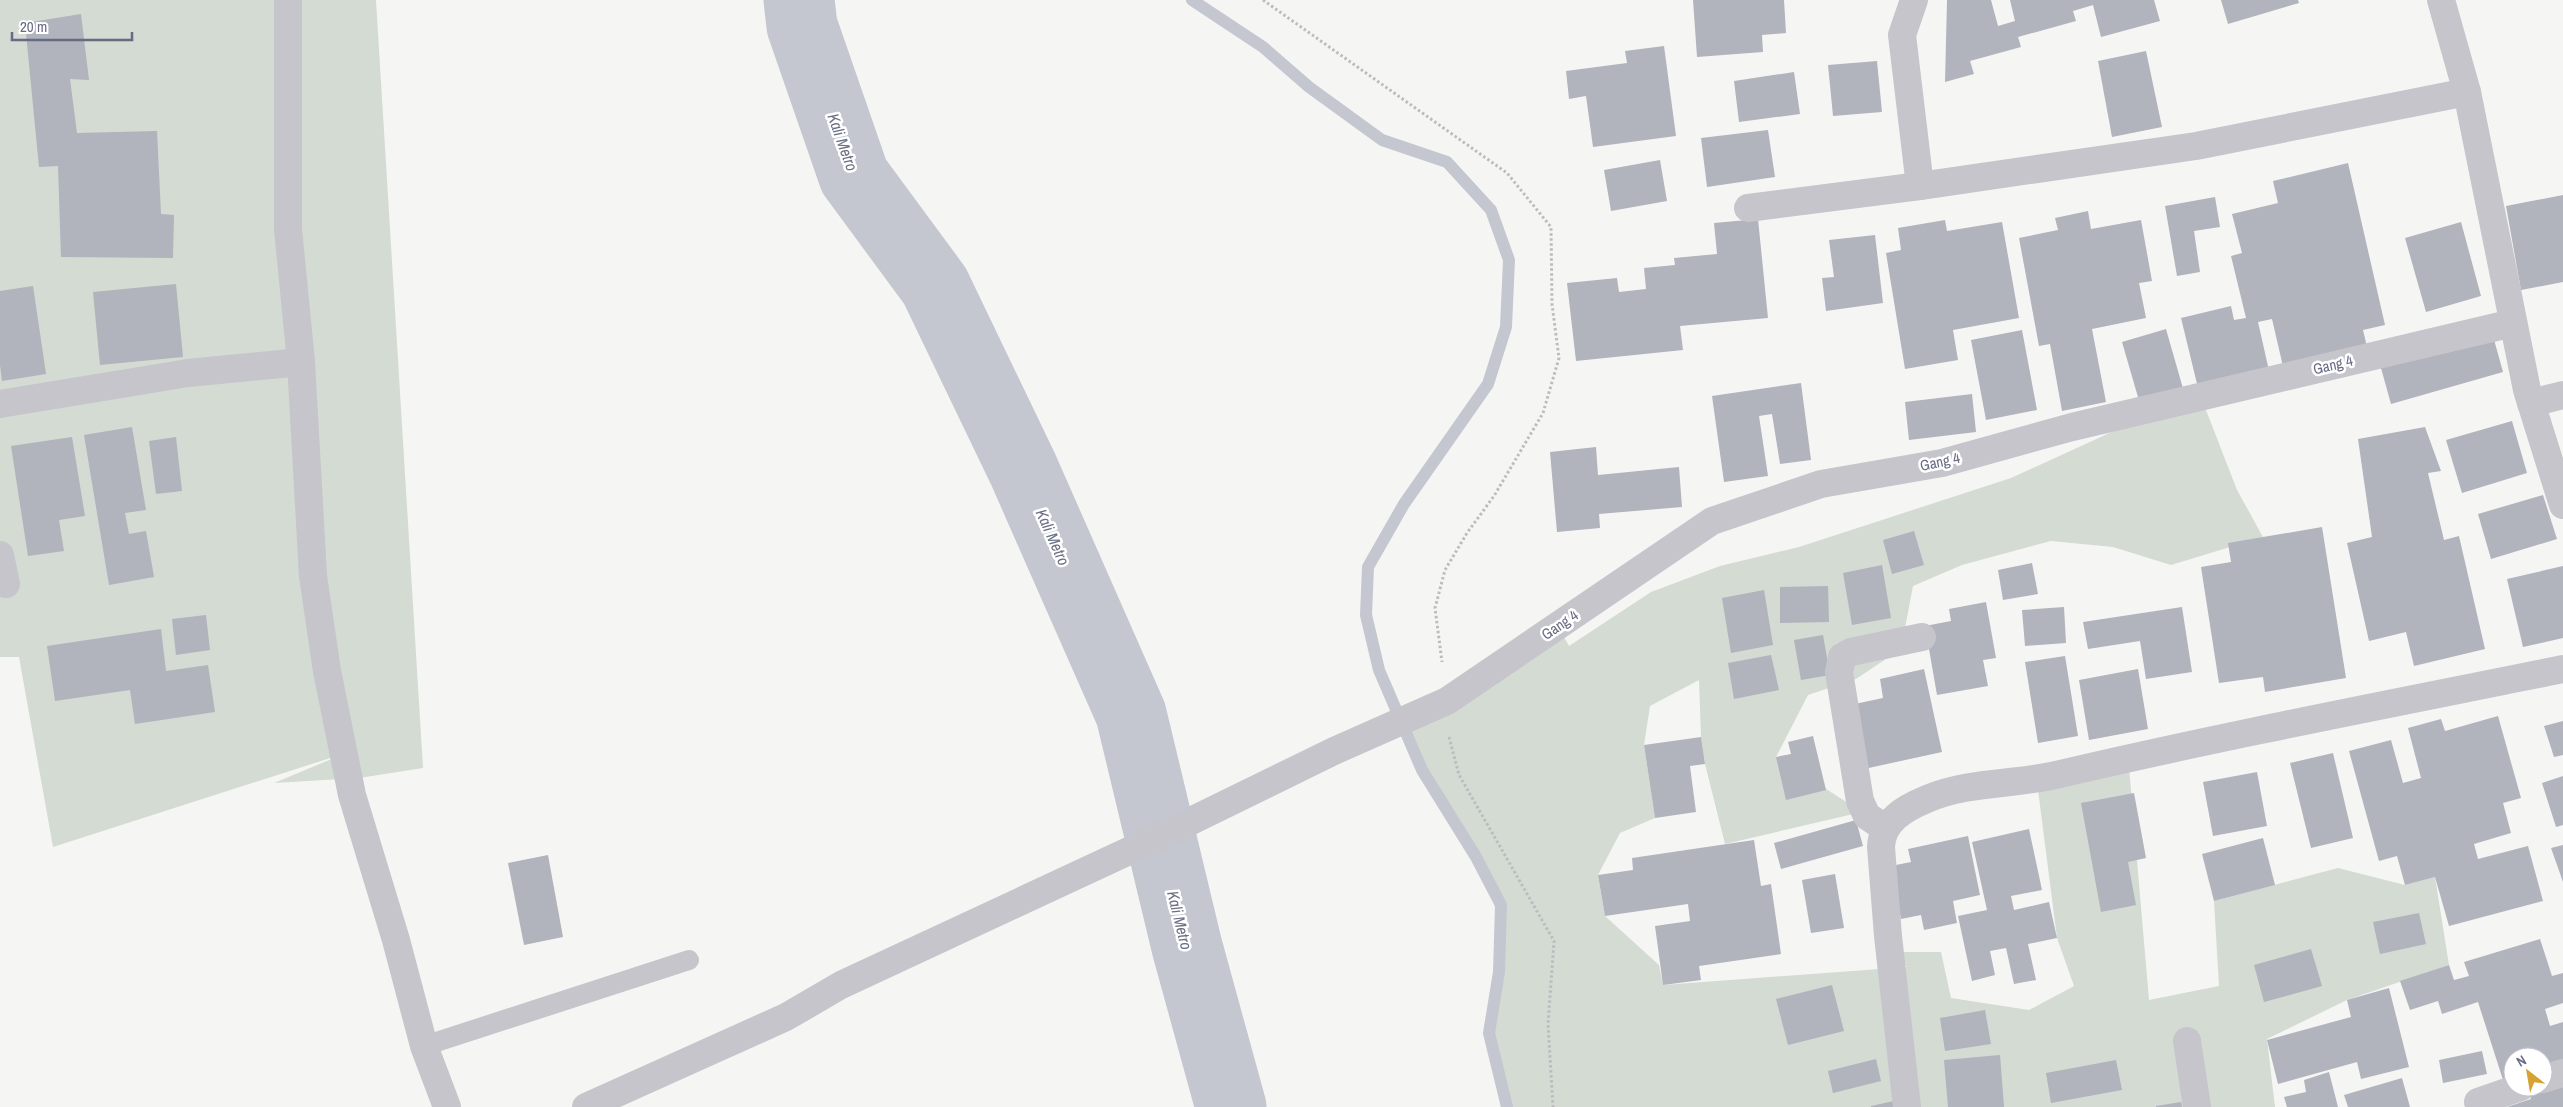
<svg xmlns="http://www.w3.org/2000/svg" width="2563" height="1107" font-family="'Archivo Narrow',sans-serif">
<rect width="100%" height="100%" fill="#f5f6f3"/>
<g fill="#d3dbd3">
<polygon points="0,0 376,0 423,768 359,778 274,783 346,753 53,847 19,657 0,657"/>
<polygon points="2199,392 2237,490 2263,537 2171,565 2113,547 2051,541 1962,565 1913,586 1901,649 1856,679 1808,695 1776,757 1862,812 1725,844 1705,764 1701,737 1699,680 1650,706 1644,745 1655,818 1620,833 1598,875 1605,916 1659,965 1663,985 1907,967 1890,952 1941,952 1951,998 2029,1010 2074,986 2057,938 2037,782 2129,767 2149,1000 2219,986 2214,901 2338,868 2405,885 2435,877 2449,965 2347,1000 2267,1039 2275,1107 1507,1107 1489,1033 1499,972 1501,905 1476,857 1422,770 1403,722 1563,635 1569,646 1651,592 1720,566 1799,547 2011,478"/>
</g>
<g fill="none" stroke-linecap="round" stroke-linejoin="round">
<polyline stroke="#c4c7d0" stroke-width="12" points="1192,0 1263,47 1309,87 1382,140 1447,162 1491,210 1509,260 1506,327 1488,384 1404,504 1368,567 1366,615 1379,670 1422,770 1476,857 1501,905 1499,972 1489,1033 1507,1107"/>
<polyline stroke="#c4c7d0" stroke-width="71" points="799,0 802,26 854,176 935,286 1023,469 1131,714 1187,947 1231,1107"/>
</g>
<g fill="#b1b3bd">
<polygon points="1693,0 1784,0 1786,33 1762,35 1763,52 1697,57"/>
<polygon points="1947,0 1991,0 1998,26 2015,21 2010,0 2154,0 2160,21 2101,37 2093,5 2073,11 2076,21 2018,37 2021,47 1970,61 1974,74 1945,82"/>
<polygon points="2221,0 2298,0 2299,3 2228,24"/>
<polygon points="81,14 89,80 70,79 77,133 157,131 161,214 174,215 173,258 61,257 58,166 39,167 25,23"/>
<polygon points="1664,46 1676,136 1593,147 1586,96 1569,99 1566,71 1627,63 1625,51"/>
<polygon points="2146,51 2162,127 2112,137 2098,61"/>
<polygon points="1877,61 1882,112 1833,116 1828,65"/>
<polygon points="1794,72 1800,114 1739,122 1734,81"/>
<polygon points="1768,130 1775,177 1707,187 1701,138"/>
<polygon points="1660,160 1667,201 1611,211 1604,170"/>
<polygon points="2348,163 2385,325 2363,330 2369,355 2285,375 2272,319 2258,322 2270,375 2199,392 2181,318 2231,306 2234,320 2246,318 2231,256 2242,253 2232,214 2278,203 2273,181"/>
<polygon points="2563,195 2563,282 2521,290 2506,206"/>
<polygon points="2215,197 2220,227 2194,231 2200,272 2177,276 2165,206"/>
<polygon points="2088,211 2091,229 2141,220 2152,281 2139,283 2146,318 2092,329 2106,402 2062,411 2050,344 2039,346 2019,238 2058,230 2055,218"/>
<polygon points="1758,219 1768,318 1680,326 1683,350 1576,361 1567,283 1617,278 1619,292 1646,289 1644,268 1675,265 1674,258 1717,254 1714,223"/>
<polygon points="1945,220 1947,231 2002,222 2019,318 1953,330 1958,360 1905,369 1886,253 1901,250 1898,228"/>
<polygon points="2461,222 2481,296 2426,312 2405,238"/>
<polygon points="1875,235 1883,303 1826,311 1822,278 1834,277 1829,240"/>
<polygon points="176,284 183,357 100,365 93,292"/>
<polygon points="33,286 46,374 2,381 0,365 0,291"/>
<polygon points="2166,329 2184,392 2140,404 2122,342"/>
<polygon points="2022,330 2037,410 1986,420 1971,340"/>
<polygon points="2493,336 2503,372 2391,404 2381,368"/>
<polygon points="1801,383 1811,460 1780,464 1772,414 1759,416 1768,476 1724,482 1712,396"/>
<polygon points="1972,394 1976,432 1909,440 1905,402"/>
<polygon points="2512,421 2527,473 2462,493 2446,440"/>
<polygon points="132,427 146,510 125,513 129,534 146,531 154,577 109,585 84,435"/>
<polygon points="2425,427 2441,471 2428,473 2444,540 2459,536 2485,649 2414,666 2406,632 2369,641 2347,543 2372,537 2358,439"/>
<polygon points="72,437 85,516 59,520 64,551 28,556 11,446"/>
<polygon points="176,437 182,491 156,494 149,441"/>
<polygon points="1596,447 1598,475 1679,467 1682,507 1599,514 1600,528 1557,532 1550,452"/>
<polygon points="2543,495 2557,539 2491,559 2478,514"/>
<polygon points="2322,527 2346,678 2265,692 2263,677 2219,683 2201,567 2231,562 2228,543"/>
<polygon points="1914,531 1924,565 1892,574 1883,540"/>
<polygon points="2032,563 2038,594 2003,600 1998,570"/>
<polygon points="1882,565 1891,618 1852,625 1843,573"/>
<polygon points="2563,566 2563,638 2523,647 2507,579"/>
<polygon points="1828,586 1829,622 1780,623 1780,587"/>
<polygon points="1764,590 1773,645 1731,653 1722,598"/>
<polygon points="1986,602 1996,658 1983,660 1988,686 1937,695 1925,626 1951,621 1949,609"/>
<polygon points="2064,607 2066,643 2025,646 2022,610"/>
<polygon points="2182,607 2192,672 2146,679 2140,641 2088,649 2083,622"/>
<polygon points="206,615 210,650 176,655 172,619"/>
<polygon points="161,629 166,671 208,665 215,712 135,724 130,690 55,701 47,646"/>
<polygon points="1823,635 1830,675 1801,680 1794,640"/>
<polygon points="1771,655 1779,690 1734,699 1728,663"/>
<polygon points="2065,656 2078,736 2038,743 2025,662"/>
<polygon points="1924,669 1942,752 1864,769 1850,705 1883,698 1880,679"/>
<polygon points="2138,669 2148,729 2089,740 2079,680"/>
<polygon points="2498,716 2521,798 2503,803 2511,833 2474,844 2478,859 2528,846 2543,901 2449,926 2435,877 2405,885 2397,856 2379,861 2349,751 2391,740 2403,783 2421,778 2408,728 2441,719 2445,731"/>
<polygon points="2563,721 2563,755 2554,757 2544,726"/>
<polygon points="1813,736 1826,790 1786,800 1776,757 1791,754 1788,742"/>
<polygon points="1701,737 1705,764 1690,766 1696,812 1655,818 1644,745"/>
<polygon points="2333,753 2353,838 2311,848 2290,763"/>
<polygon points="2257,772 2267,826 2213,836 2203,782"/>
<polygon points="2563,776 2563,825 2556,827 2542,783"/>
<polygon points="2134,793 2146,858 2128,862 2136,905 2101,912 2081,803"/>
<polygon points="1856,820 1863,846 1781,869 1774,843"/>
<polygon points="2029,829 2042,890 2011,896 2014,910 2049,902 2057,938 2028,944 2036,980 2014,984 2006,948 1990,951 1995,975 1972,981 1958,916 1987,910 1972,842"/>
<polygon points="1968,836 1980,895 1953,901 1957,923 1924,930 1921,915 1901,919 1891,866 1911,862 1908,849"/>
<polygon points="2263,838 2275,885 2214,901 2202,854"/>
<polygon points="1754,840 1761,886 1771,884 1781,954 1699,966 1701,980 1663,985 1655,926 1690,921 1688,904 1605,916 1598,875 1633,870 1632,858"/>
<polygon points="2563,845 2563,882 2551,848"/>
<polygon points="548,855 563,937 524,945 508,863"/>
<polygon points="1835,874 1844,928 1811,933 1802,880"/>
<polygon points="2419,913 2426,944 2380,954 2373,922"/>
<polygon points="2540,939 2552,976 2563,973 2563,1003 2545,1009 2550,1026 2563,1022 2563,1064 2543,1070 2543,1057 2513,1057 2513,1080 2504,1083 2478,1002 2442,1014 2438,1001 2410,1010 2400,981 2449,965 2454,980 2469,976 2464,962"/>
<polygon points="2311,949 2322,986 2264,1002 2254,965"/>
<polygon points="1832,985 1844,1031 1788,1045 1776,999"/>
<polygon points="2389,988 2409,1067 2361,1079 2357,1062 2278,1084 2267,1040 2351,1017 2347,1000"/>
<polygon points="1985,1010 1991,1044 1945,1051 1940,1018"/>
<polygon points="2482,1051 2487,1074 2443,1083 2439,1060"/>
<polygon points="2000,1055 2004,1107 1948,1107 1944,1060"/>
<polygon points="1876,1059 1881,1081 1833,1093 1828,1071"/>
<polygon points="2116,1060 2122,1090 2051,1103 2046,1073"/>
<polygon points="2329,1072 2338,1107 2287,1107 2284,1097 2306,1092 2304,1080"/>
<polygon points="2402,1078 2410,1107 2348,1107 2344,1095"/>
<polygon points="2563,1078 2563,1107 2507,1107 2531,1099 2528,1089"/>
<polygon points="1894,1101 1895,1107 1871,1107 1871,1106"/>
<polygon points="2181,1102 2182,1107 2156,1107 2156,1106"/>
</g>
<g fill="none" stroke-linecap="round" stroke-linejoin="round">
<g stroke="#bcbcc0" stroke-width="3" stroke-dasharray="2.5 2.5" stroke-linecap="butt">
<polyline points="1263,0 1507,173 1551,227 1552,304 1559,358 1543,413 1494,496 1467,533 1445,570 1435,608 1442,662"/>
<polyline points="1449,737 1459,775 1554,941 1548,1024 1553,1107"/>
</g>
<polyline stroke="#c5c5cb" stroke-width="20" points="424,1046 689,960"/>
<g stroke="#c5c5cb" stroke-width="28">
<polyline points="288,0 288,229 301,362 313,576 327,671 352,795 396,940 424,1046 447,1107"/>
<polyline points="1914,0 1902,35 1920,186"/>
<polyline points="2441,0 2467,92 2527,390 2563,505"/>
<polyline points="1748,208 1920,186 2196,146 2467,92"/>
<polyline points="2531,403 2563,395"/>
<polyline points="0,404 188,373 301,362"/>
<polyline points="0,555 6,584"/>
<polyline points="1885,828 1867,816 1860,801 1839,672 1842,657 1851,652 1922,637"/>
<polyline points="2187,1041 2197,1107"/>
<polyline points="2543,1079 2563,1073"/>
<polyline points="586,1107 786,1017 841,985 1146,843 1334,751 1447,701 1712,521 1821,484 1942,463 2072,427 2513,323"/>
<path d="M1907,1107l-19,-171 -7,-89c1,-26 24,-39 46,-48 42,-18 90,-14 133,-25 167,-39 335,-71 503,-105"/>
<polyline points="2480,1107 2478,1102 2521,1087"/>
</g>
</g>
<g text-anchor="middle" stroke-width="5" stroke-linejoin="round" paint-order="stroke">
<g font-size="15" fill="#676a83" stroke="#fff">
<text transform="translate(2333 365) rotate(-13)" y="5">Gang 4</text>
<text transform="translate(1940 462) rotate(-12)" y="5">Gang 4</text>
<text transform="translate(1560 625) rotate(-34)" y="5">Gang 4</text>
</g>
<g font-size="16" font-style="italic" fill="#697185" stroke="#fff">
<text transform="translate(843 142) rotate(70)" y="6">Kali Metro</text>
<text transform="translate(1053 537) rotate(66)" y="6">Kali Metro</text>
<text transform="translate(1180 920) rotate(76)" y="6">Kali Metro</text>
</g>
</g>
<g transform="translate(2528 1072) rotate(329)"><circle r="24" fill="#ffffff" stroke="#c2c3cd"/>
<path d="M0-4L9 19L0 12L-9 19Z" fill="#d8a232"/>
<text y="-8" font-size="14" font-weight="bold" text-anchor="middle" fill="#676a83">N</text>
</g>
<path d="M12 32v8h120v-8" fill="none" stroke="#676a83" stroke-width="2.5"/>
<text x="20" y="32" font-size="15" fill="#676a83" stroke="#ffffff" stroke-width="4" paint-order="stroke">20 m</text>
</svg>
